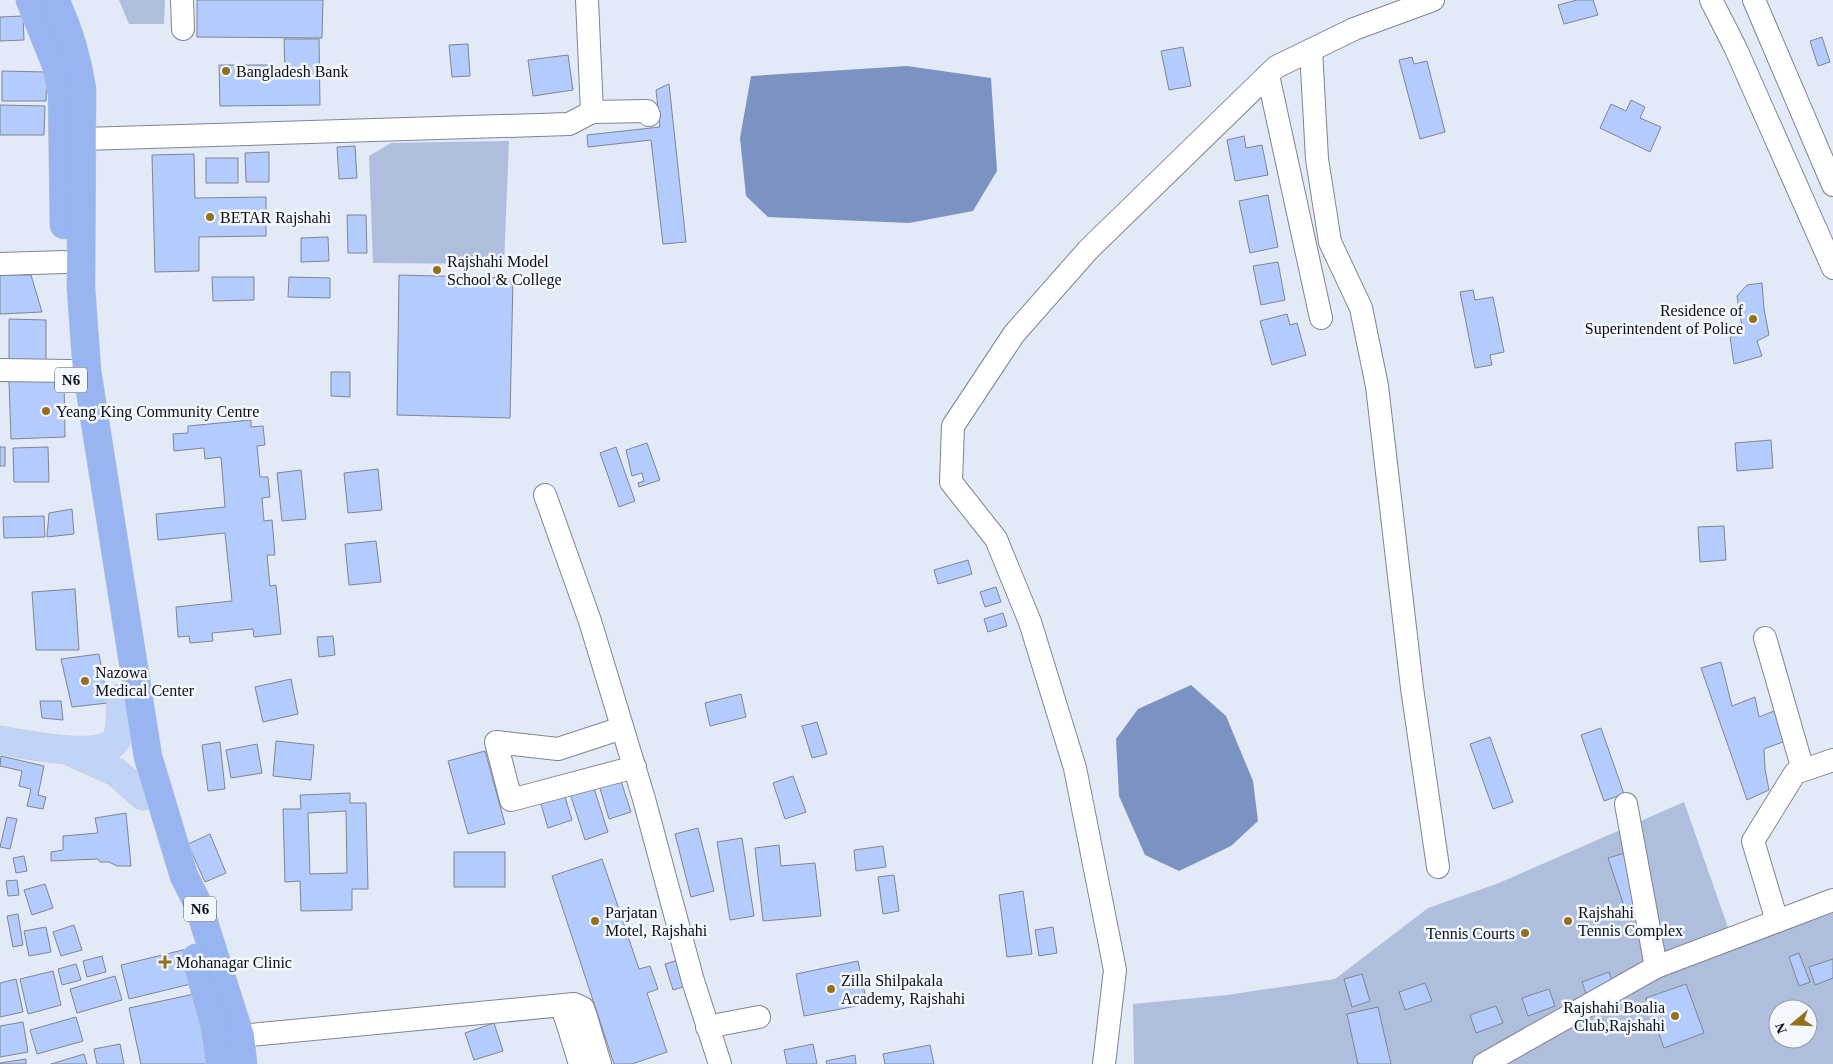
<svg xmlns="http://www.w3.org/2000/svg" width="1833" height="1064" font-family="Georgia,serif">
<rect width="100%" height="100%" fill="#e3eaf7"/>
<g fill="#afbedc" fill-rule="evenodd">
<polygon points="119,0 165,0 164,24 129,24"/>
<polygon points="509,141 504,264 373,263 369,156 391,143"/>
<polygon points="1684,802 1730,933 1474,1064 1134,1064 1133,1004 1227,995 1335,979 1428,908 1499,883"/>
<path d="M1833,906v158h-339l166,-92zM1778,1009h30v30h-30z"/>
</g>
<g fill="#7c92c2">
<polygon points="907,66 991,78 997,171 973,211 909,223 768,217 746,196 740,138 751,76"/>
<polygon points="1191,685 1226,716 1253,781 1258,821 1231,846 1179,871 1145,855 1119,796 1116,739 1138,709"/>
</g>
<g fill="#b3cbfd" stroke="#7f8591" fill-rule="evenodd">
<polygon points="197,0 323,0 322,38 197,37"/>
<polygon points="1577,0 1593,0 1598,15 1564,24 1558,5"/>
<polygon points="23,16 24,40 0,41 0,17"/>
<polygon points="1822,37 1830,62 1818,66 1810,41"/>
<polygon points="284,39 319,39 320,105 220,106 219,65 268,65 268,75 285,74"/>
<polygon points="468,44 470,76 452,77 449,45"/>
<polygon points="1183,47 1191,86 1169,90 1161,51"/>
<polygon points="568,55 573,90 533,96 528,60"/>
<polygon points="1412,57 1414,64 1427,61 1445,132 1420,139 1399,60"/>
<polygon points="2,71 47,72 46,101 2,101"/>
<polygon points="669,84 686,242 663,244 651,140 588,147 587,135 660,127 656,90"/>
<polygon points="1631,100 1645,107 1640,118 1661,127 1650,152 1600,128 1611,104 1626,111"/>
<polygon points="0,105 45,106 44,135 0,135"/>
<polygon points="1244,136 1246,148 1262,145 1268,175 1235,181 1227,140"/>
<polygon points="355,146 357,178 339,179 337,147"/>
<polygon points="269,152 269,182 246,182 245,153"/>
<polygon points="194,154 195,198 266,197 266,236 199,237 199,271 155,272 152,155"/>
<rect x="206" y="158" width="32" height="25"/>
<polygon points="1268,195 1278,247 1250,253 1239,201"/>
<polygon points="347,215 366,215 367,253 348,253"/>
<polygon points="328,237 329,261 301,262 301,238"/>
<polygon points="1278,262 1285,300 1261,305 1253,266"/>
<polygon points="0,275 31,275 42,312 0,314"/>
<polygon points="399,275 513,278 510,418 397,415"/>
<polygon points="212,277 254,277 254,300 213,301"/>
<polygon points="289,277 330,278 330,298 288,297"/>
<polygon points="1762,283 1764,309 1769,335 1757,341 1762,356 1734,364 1730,337 1737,335 1742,327 1737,296 1747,285"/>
<polygon points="1473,290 1475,300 1493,297 1504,352 1490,355 1492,365 1475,368 1460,292"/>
<polygon points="1287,314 1290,325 1297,323 1306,355 1272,365 1260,321"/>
<polygon points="9,319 46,320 46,364 9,364"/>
<polygon points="331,372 350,372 350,397 331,396"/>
<polygon points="64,380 65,437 11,439 9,381"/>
<polygon points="251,420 251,427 263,426 265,445 257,446 260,477 268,477 270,497 262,498 264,521 272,520 275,555 267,555 270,586 276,585 281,634 254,637 253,629 212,633 213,641 190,643 189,636 178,637 176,607 232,601 225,533 158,540 156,514 225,507 221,457 205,459 204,448 174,451 173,434 188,433 188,426"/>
<polygon points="1771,440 1773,468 1737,471 1735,443"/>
<polygon points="647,443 660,480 639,487 638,483 644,481 642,473 632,476 626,450"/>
<rect x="0" y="447" width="5" height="19"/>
<polygon points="48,447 49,482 14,482 13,448"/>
<polygon points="616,447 635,501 619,507 600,453"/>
<polygon points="378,469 382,510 348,513 344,473"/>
<polygon points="301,470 306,519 282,521 277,473"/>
<polygon points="72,509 74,534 47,537 49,513"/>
<polygon points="44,516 45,537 4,538 3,517"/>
<polygon points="1724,526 1726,560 1700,562 1698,527"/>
<polygon points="376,541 381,582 349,585 345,544"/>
<polygon points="968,560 972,574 938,584 934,570"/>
<polygon points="996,587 1001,602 985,607 980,592"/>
<polygon points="75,589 79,650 36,650 32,592"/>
<polygon points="1003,613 1007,626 988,632 984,619"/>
<polygon points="333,636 335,655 319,657 317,637"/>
<polygon points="99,654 108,703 72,707 61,659"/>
<polygon points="1721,662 1732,706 1755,697 1759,717 1779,709 1788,740 1764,749 1765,769 1769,790 1747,800 1701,668"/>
<polygon points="291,679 298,714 263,722 255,687"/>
<polygon points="741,694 746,717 710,726 705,703"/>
<polygon points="40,701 61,701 63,720 42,718"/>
<polygon points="817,722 827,754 812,758 802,726"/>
<polygon points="1601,728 1624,794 1604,801 1581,735"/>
<polygon points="1490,737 1513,802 1493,809 1470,744"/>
<polygon points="276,741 314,745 311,780 273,776"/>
<polygon points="220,742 225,789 208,791 202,745"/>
<polygon points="257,744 262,773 231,778 226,750"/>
<polygon points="485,751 505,824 468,834 448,761"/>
<polygon points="1,756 44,766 38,795 46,797 43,809 27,806 31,789 19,786 22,771 0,766"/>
<polygon points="589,773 608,832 585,840 566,781"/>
<polygon points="793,776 806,812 785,819 773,783"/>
<polygon points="620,778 631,812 609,819 599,785"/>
<polygon points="561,784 572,820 548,828 537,791"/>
<path d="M350,793v10h16l2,86h-16v21l-51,1 -1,-30 -15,1 -2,-73h18l-1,-14zM346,811l1,62 -37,1 -2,-61z"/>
<polygon points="126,813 131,866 117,866 109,862 100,862 98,859 51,861 51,852 63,850 63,836 98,833 95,818"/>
<polygon points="7,817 17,819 10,849 0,847"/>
<polygon points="698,828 714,891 691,897 675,834"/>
<polygon points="210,834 226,873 205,882 188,844"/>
<polygon points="742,838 754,916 730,920 717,842"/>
<polygon points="779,845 781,866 815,863 821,916 763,921 755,848"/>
<polygon points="883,846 886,867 856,871 854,850"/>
<rect x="454" y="852" width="51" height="35"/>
<polygon points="1625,853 1645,916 1629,921 1608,858"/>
<polygon points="24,856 27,871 16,873 13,858"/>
<polygon points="602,859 639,969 650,966 658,989 647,993 667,1052 632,1064 614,1064 552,876"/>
<polygon points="894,875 899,911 883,914 878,877"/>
<polygon points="17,880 19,895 8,896 6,881"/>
<polygon points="45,884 53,908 32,915 24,890"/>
<polygon points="1023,891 1032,954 1007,957 999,895"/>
<polygon points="18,914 23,945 13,947 7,916"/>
<polygon points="74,925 82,950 61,956 53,932"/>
<polygon points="46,927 51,952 29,956 24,931"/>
<polygon points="1053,927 1057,953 1039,956 1035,930"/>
<polygon points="187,949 195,983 129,999 121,965"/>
<polygon points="1799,953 1810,982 1799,986 1789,957"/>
<polygon points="102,956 106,972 87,977 83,961"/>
<polygon points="685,958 693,984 673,990 665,964"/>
<polygon points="1833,959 1833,978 1815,985 1809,967"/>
<polygon points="858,961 867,1004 804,1016 796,974"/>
<polygon points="76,964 81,980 62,985 58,969"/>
<polygon points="53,971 61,1005 28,1014 20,979"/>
<polygon points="1609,972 1615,990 1588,999 1582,982"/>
<polygon points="1362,974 1370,1001 1352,1007 1344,979"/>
<polygon points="115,976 122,1000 77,1013 70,989"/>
<polygon points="16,979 23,1012 0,1017 0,983"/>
<polygon points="1425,983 1432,1001 1405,1010 1399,992"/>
<polygon points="1686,984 1704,1033 1664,1048 1646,998"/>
<polygon points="1549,989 1555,1006 1528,1016 1522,998"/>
<polygon points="199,993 214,1064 141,1064 129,1008"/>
<polygon points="1496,1006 1503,1023 1476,1033 1470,1015"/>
<polygon points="1378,1007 1391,1064 1358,1064 1347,1014"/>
<polygon points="76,1017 83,1041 37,1054 30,1030"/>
<polygon points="23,1022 28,1052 0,1057 0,1026"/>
<polygon points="494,1023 503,1051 474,1060 465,1033"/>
<polygon points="120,1044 124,1064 97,1064 94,1049"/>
<polygon points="813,1044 817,1064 787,1064 784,1050"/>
<polygon points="930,1045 934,1064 885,1064 883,1054"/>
<polygon points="84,1054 87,1064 51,1064"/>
<polygon points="855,1055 856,1064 827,1064 826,1061"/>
<polygon points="26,1059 26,1064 0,1064 0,1063"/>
</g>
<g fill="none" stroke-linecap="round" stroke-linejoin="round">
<defs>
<g id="minor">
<polyline points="182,0 183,29"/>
<polyline points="1711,0 1735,47 1833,268"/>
<polyline points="1754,0 1833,185"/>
<polyline points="1311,50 1317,159 1330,242 1361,308 1377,386 1412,688 1438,867"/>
<polyline points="1268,75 1321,318"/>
<polyline points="592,112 647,111 649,115"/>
<polyline points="83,139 569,124 592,112 587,0"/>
<polyline points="0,264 64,262"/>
<polyline points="0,370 70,371"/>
<polyline points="545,495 590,621 644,799 693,981 720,1064"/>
<polyline points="1765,638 1803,770"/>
<polyline points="622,728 558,749 496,742 511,800 635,767"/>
<polyline points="1626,804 1656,967"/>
<polyline points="1777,921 1753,841 1795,773 1833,760"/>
<polyline points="586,1017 600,1064"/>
<polyline points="567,1022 580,1064"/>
<polyline points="707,1027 759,1017"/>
<polyline points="240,1036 574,1004 583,1008 586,1017 584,1022 575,1026 567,1022 564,1013 570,1005 574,1004"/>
<polyline points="1104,1064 1115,970 1075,768 1030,622 996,539 951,482 953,426 1014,334 1088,250 1276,67 1354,29 1433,0"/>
<polyline points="1484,1064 1656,967 1833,900"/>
</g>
<g id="major">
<path d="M0,740c21,4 104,21 116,0 6,-11 4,-30 5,-42"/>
<polyline points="71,752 116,772 143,796"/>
</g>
<g id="highway">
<polyline points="30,0 56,65 62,94 64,225"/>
<path d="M55,0c14,29 22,57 27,89l-1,199 6,83 61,386 36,119 14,28 42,132 3,28"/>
<polyline points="196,958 215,1027 220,1064"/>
</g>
</defs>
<use href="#minor" stroke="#7f8591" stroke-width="24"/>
<use href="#major" stroke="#cacacb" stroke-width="29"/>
<use href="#highway" stroke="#cacacb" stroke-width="29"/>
<use href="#minor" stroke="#fff" stroke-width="22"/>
<use href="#major" stroke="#c1d3f7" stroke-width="28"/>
<use href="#highway" stroke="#98b5f1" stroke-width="28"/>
</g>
<g fill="#947018" stroke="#f3f7ff" stroke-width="2">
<circle cx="226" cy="71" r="5"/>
<circle cx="210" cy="217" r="5"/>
<circle cx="437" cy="270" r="5"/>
<circle cx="1753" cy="319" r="5"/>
<circle cx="46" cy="411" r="5"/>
<circle cx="85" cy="681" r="5"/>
<circle cx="595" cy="921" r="5"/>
<circle cx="1568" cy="921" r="5"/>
<circle cx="1525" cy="933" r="5"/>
<path d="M162.5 954.5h5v5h5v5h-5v5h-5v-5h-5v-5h5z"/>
<circle cx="831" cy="989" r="5"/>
<circle cx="1675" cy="1016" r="5"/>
</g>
<g text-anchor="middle" stroke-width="5" stroke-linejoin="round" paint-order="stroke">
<g fill="#f3f7ff" stroke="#515459" stroke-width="1">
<rect x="55" y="367.5" width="32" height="25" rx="4"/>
<rect x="184" y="896.5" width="32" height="25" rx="4"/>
</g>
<g font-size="15" font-weight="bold" fill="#0c0e12">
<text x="71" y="385">N6</text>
<text x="200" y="914">N6</text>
</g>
<g font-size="16" fill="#0c0e12" stroke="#f3f7ff" text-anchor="start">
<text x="236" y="77">Bangladesh Bank</text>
<text x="220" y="223">BETAR Rajshahi</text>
<text x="447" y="267">Rajshahi Model<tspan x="447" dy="18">School &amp; College</tspan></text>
<text x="1743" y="316" text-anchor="end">Residence of<tspan x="1743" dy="18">Superintendent of Police</tspan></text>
<text x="56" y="417">Yeang King Community Centre</text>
<text x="95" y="678">Nazowa<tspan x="95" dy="18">Medical Center</tspan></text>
<text x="605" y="918">Parjatan<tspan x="605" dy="18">Motel, Rajshahi</tspan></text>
<text x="1578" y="918">Rajshahi<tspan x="1578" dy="18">Tennis Complex</tspan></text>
<text x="1515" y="939" text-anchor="end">Tennis Courts</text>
<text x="176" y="968">Mohanagar Clinic</text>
<text x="841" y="986">Zilla Shilpakala<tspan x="841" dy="18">Academy, Rajshahi</tspan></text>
<text x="1665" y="1013" text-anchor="end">Rajshahi Boalia<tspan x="1665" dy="18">Club,Rajshahi</tspan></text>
</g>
</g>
<g transform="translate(1793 1024) rotate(251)"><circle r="24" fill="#f3f7ff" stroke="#979aa0"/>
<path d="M0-4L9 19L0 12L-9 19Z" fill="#947018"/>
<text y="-8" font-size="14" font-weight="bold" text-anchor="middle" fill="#0c0e12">N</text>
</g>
</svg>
